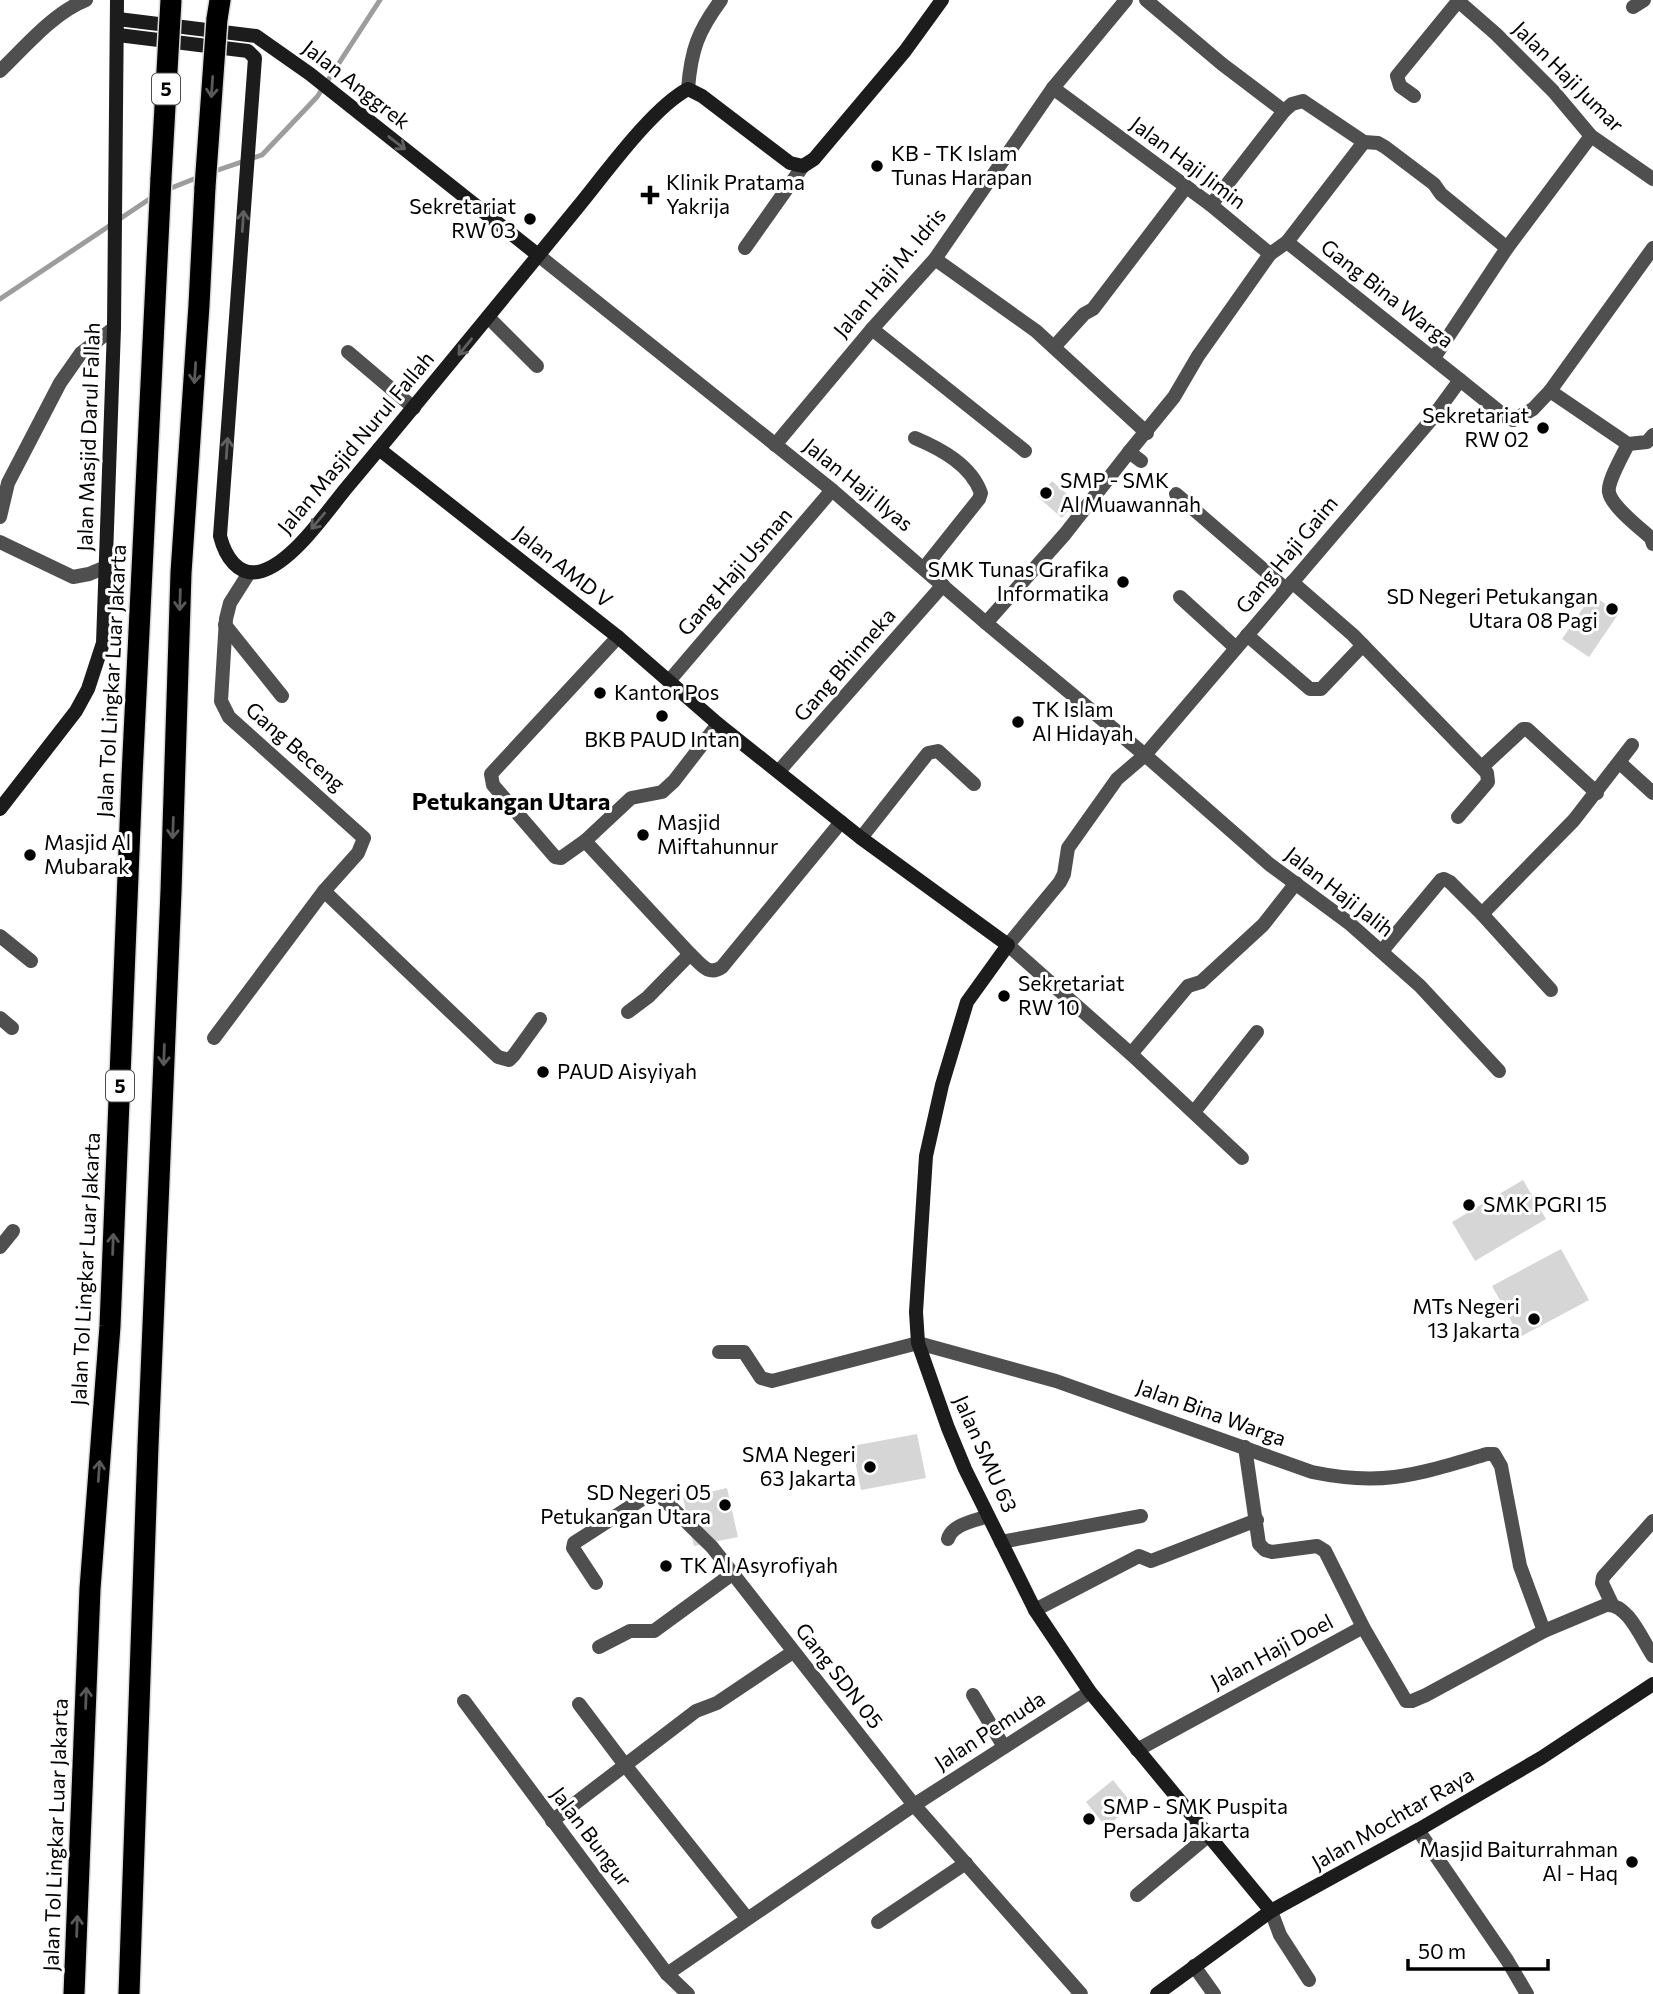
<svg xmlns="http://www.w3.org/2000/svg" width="1653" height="1994" font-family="Commissioner,sans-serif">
<rect width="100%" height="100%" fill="#fff"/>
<g fill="#d6d6d6">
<polygon points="1052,481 1076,502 1062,518 1038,497"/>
<polygon points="1592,595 1619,613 1589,657 1562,639"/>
<polygon points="1523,1180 1546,1219 1475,1261 1452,1222"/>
<polygon points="1561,1249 1589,1300 1520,1337 1492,1286"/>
<polygon points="917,1434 926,1478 861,1490 852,1446"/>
<polygon points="727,1488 738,1537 694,1546 683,1498"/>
<polygon points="1113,1780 1133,1805 1106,1827 1086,1802"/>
</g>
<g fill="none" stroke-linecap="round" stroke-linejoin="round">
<g stroke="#9d9d9d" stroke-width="5">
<polyline points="212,172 262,155 317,97 380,0"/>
<polyline points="166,190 199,177"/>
<polyline points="0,299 154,196"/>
</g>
<defs>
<g id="highway">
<polyline points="217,19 220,0"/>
<polyline points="74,1994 90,1589 110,1326 132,776 161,178"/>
<polyline points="129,1994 148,1446 171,891 181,573 199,305 205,187"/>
</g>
</defs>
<use href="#highway" stroke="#dbdbdb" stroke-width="24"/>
<g stroke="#4f4f4f" stroke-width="14">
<polyline points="1126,0 1053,88 1211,205 1270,254"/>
<polyline points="1146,0 1222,64 1284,111 1292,104 1303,101 1364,142 1378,143 1385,147 1434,184 1441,194 1507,248"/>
<polyline points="1457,0 1496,34 1554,92 1591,136 1653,179"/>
<polyline points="1633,7 1644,0"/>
<path d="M0,71c25,-24 53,-58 86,-71"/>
<path d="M688,89c3,-39 10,-58 33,-89"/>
<polyline points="1414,96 1400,86 1397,76 1459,0"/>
<polyline points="1211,205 1284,111"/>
<polyline points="1287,242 1460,380"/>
<polyline points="745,248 803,166"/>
<polyline points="538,255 832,490 986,623 1145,755 1269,864 1349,923 1420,986 1499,1071"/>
<polyline points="935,259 1036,331 1147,433"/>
<polyline points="488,317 537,366"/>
<polyline points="872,329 1025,451"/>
<polyline points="1054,347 1084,314 1093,309 1186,187"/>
<polyline points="348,352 414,408"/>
<polyline points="1434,358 1507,248 1591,136"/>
<polyline points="1550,391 1653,248"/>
<path d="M915,438c26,11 56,27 66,55l-2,6 -55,69"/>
<path d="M1628,444c-5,11 -21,38 -19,48 2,14 31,36 42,46l2,6"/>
<polyline points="775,445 872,329 935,259 1053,88"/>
<polyline points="1129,452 1174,397 1198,356 1270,254 1287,242 1364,142"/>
<polyline points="1176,494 1286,589"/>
<polyline points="0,517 8,483 60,383 81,353 114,328"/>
<polyline points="0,542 73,577 89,574 106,567"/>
<polyline points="249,573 230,603 226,619 221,701 229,717 364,838 358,853 324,891 498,1057 509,1060 514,1055 540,1019"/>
<polyline points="1292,582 1353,635 1487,773 1488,782 1458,817"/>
<polyline points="1180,597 1236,648"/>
<polyline points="986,623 1065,534 1129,452 1141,461"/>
<polyline points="225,625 282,696"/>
<polyline points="1247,635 1310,689 1321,689 1363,645"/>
<polyline points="669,681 832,490"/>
<path d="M718,724l-44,57 -12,11 -31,6 -46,43 105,113c10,9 18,23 32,13l119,-145"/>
<polyline points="1620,763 1653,793"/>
<polyline points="1482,767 1523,729 1527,729 1597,793"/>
<polyline points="779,771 943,585"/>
<polyline points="861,838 928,753 938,751 974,784"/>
<polyline points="585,841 561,858 555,857 493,785 491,774 618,637"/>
<polyline points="1482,914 1551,990"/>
<polyline points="0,936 31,961"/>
<polyline points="1382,951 1441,880 1444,879 1450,882 1482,914 1574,820 1632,745"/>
<polyline points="628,1012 648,997 690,954"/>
<polyline points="0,1018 12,1028"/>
<polyline points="214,1038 324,891"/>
<polyline points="1131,1054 1188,986 1201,982 1263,925 1296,883"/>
<polyline points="1194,1112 1257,1032"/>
<polyline points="1242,1158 1131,1054 1008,945 1060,882 1064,874 1068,848 1117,779 1145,755 1430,421 1460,380 1506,417 1513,420 1533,409 1550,391 1628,444 1647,442 1653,435"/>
<polyline points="0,1247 13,1231"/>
<path d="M719,1352h25l17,26 11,3 146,-38 138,38 256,91c72,15 106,2 175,-18h7l7,12 19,100 24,65"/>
<path d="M1245,1447l14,97 6,6 7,2 45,-6 8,5 38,76 43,74h6l14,-6 118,-64 62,-26c22,-2 36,35 47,51"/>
<path d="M948,1539c4,-15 27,-18 40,-23"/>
<polyline points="1001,1542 1141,1516"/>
<polyline points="596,1583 573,1548 574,1543 650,1494 658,1494 712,1547 914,1805 1081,1994"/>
<polyline points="1612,1604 1602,1583 1603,1577 1653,1521"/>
<polyline points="1035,1610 1139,1556 1151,1561 1257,1520"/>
<polyline points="599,1647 630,1631 654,1631 732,1574"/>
<polyline points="973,1695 1004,1747"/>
<polyline points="464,1701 667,1974 688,1994"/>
<polyline points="579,1704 625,1765 747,1918"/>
<polyline points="1137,1750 1363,1627"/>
<polyline points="552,1821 696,1711 717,1703 793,1652"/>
<polyline points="1418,1830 1507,1960 1527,1994"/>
<polyline points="1137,1895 1209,1835"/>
<polyline points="1271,1911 1280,1935 1309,1980"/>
<polyline points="878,1922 966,1863"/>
<polyline points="1194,1966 1214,1994"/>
<polyline points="667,1974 914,1805 1090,1692"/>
</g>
<g stroke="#1c1c1c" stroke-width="14">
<polyline points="118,19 256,36 310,74 538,255"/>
<path d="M118,35l130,16 7,7 -35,478c5,20 18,42 42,35 32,-10 65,-60 86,-85 77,-92 153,-185 229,-278 28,-34 75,-100 111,-119l14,7 88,67 13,3 11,-7 91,-108 37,-51"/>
<polyline points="379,449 618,637 718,724 861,838 1008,945 967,1002 942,1085 926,1156 916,1312 918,1343 948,1428 965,1469 1035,1610 1090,1692 1271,1911"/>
<polyline points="0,809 76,711 88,689 103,643 114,328 117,0"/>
<polyline points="1157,1994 1271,1911 1418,1830 1541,1758 1653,1684"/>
</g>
<use href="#highway" stroke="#000" stroke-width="21"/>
<defs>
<g id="highway-bridge">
<polyline points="161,178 171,0"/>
<polyline points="205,187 217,19"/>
</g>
</defs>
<use href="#highway-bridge" stroke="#dbdbdb" stroke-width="24" stroke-linecap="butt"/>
<use href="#highway-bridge" stroke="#000" stroke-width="21"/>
</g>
<defs><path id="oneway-shaft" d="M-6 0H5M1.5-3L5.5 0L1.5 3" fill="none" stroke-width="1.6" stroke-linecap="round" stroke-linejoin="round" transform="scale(1.75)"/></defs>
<g stroke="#595959">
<use href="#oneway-shaft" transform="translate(212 87) rotate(94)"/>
<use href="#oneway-shaft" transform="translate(195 373) rotate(94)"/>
<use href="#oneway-shaft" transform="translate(180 600) rotate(92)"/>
<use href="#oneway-shaft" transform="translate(173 828) rotate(92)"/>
<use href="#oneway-shaft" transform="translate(164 1055) rotate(92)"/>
<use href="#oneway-shaft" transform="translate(113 1244) rotate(-88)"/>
<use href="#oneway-shaft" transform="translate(99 1471) rotate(-86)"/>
<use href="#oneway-shaft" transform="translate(86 1698) rotate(-88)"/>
<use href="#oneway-shaft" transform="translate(77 1926) rotate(-88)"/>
</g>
<g stroke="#606060">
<use href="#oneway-shaft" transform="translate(397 143) rotate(38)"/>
<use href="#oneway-shaft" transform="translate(243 221) rotate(-86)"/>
<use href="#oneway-shaft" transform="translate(465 347) rotate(129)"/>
<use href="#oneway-shaft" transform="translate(227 448) rotate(-86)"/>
<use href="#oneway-shaft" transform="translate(318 521) rotate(130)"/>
</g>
<g fill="#000" stroke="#fff" stroke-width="2.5">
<circle cx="877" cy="166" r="7"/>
<path d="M646.5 184.5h7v7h7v7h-7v7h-7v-7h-7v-7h7z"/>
<circle cx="530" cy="219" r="7"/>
<circle cx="1543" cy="428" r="7"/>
<circle cx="1046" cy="493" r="7"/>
<circle cx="1123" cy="582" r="7"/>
<circle cx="1612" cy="609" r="7"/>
<circle cx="600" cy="693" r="7"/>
<circle cx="662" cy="716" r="7"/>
<circle cx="1018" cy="722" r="7"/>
<circle cx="643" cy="835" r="7"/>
<circle cx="30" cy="855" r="7"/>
<circle cx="1004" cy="996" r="7"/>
<circle cx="543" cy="1072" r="7"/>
<circle cx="1469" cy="1205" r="7"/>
<circle cx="1534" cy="1319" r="7"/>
<circle cx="870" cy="1467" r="7"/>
<circle cx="725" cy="1505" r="7"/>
<circle cx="666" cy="1566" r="7"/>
<circle cx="1089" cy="1819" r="7"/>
<circle cx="1632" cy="1862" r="7"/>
</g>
<g text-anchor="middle" stroke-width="6" stroke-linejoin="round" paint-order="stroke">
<g fill="#fff" stroke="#4c4c4c" stroke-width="2">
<rect x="152" y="73.5" width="28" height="31" rx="5"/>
<rect x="106" y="1070.5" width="28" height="31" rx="5"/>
</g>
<g font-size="19" font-weight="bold" fill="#000">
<text x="166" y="96">5</text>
<text x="120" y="1093">5</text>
</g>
<g font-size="21" fill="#000" stroke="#fff">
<text transform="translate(1568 77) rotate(45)" y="7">Jalan Haji Jumar</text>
<text transform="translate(356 85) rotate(38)" y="7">Jalan Anggrek</text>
<text transform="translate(1188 163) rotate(37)" y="7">Jalan Haji Jimin</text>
<text transform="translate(890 273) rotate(-50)" y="7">Jalan Haji M. Idris</text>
<text transform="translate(1387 294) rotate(38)" y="7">Gang Bina Warga</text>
<text transform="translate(89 437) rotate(-88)" y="7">Jalan Masjid Darul Fallah</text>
<text transform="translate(356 443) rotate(-50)" y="7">Jalan Masjid Nurul Fallah</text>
<text transform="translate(858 485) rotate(39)" y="7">Jalan Haji Ilyas</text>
<text transform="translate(1287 555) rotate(-50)" y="7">Gang Haji Gaim</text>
<text transform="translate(563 567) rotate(38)" y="7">Jalan AMD V</text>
<text transform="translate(735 572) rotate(-49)" y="7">Gang Haji Usman</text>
<text transform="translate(845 665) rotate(-49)" y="7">Gang Bhinneka</text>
<text transform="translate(112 681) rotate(-87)" y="7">Jalan Tol Lingkar Luar Jakarta</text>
<text transform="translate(295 747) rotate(41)" y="7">Gang Beceng</text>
<text transform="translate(1339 892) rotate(38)" y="7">Jalan Haji Jalih</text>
<text transform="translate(86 1269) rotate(-87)" y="7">Jalan Tol Lingkar Luar Jakarta</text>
<text transform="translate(1211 1413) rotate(20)" y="7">Jalan Bina Warga</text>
<text transform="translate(985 1454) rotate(66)" y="7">Jalan SMU 63</text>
<text transform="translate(1272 1652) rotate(-28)" y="7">Jalan Haji Doel</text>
<text transform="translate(839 1676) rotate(52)" y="7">Gang SDN 05</text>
<text transform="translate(990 1731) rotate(-33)" y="7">Jalan Pemuda</text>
<text transform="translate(1393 1819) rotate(-30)" y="7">Jalan Mochtar Raya</text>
<text transform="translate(56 1835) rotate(-88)" y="7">Jalan Tol Lingkar Luar Jakarta</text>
<text transform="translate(591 1837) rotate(53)" y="7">Jalan Bungur</text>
</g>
<g font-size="21" fill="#000" stroke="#fff" text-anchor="start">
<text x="891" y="161">KB - TK Islam<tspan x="891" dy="24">Tunas Harapan</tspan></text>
<text x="666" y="190">Klinik Pratama<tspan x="666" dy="24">Yakrija</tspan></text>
<text x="516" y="214" text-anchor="end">Sekretariat<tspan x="516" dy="24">RW 03</tspan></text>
<text x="1529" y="423" text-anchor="end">Sekretariat<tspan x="1529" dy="24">RW 02</tspan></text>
<text x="1060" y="488">SMP - SMK<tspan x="1060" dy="24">Al Muawannah</tspan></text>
<text x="1109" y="577" text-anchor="end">SMK Tunas Grafika<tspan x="1109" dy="24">Informatika</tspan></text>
<text x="1598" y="604" text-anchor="end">SD Negeri Petukangan<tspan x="1598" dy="24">Utara 08 Pagi</tspan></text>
<text x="614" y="700">Kantor Pos</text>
<text x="1032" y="717">TK Islam<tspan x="1032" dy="24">Al Hidayah</tspan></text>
<text x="662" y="747" text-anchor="middle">BKB PAUD Intan</text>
<text x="657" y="830">Masjid<tspan x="657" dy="24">Miftahunnur</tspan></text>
<text x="44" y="850">Masjid Al<tspan x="44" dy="24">Mubarak</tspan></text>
<text x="1018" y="991">Sekretariat<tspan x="1018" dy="24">RW 10</tspan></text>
<text x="557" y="1079">PAUD Aisyiyah</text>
<text x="1483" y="1212">SMK PGRI 15</text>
<text x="1520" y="1314" text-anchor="end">MTs Negeri<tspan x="1520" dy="24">13 Jakarta</tspan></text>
<text x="856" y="1462" text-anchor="end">SMA Negeri<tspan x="856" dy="24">63 Jakarta</tspan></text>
<text x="711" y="1500" text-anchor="end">SD Negeri 05<tspan x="711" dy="24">Petukangan Utara</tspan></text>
<text x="680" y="1573">TK Al Asyrofiyah</text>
<text x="1103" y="1814">SMP - SMK Puspita<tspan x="1103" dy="24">Persada Jakarta</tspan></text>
<text x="1618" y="1857" text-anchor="end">Masjid Baiturrahman<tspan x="1618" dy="24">Al - Haq</tspan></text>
</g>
<g font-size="24" font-weight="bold" fill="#000" stroke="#fff">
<text x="511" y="810">Petukangan Utara</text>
</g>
</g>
<path d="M1408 1959v10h140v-10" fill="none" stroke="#000000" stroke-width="3.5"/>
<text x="1418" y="1959" font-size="21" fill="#000000" stroke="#ffffff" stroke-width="5" paint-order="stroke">50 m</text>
</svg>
